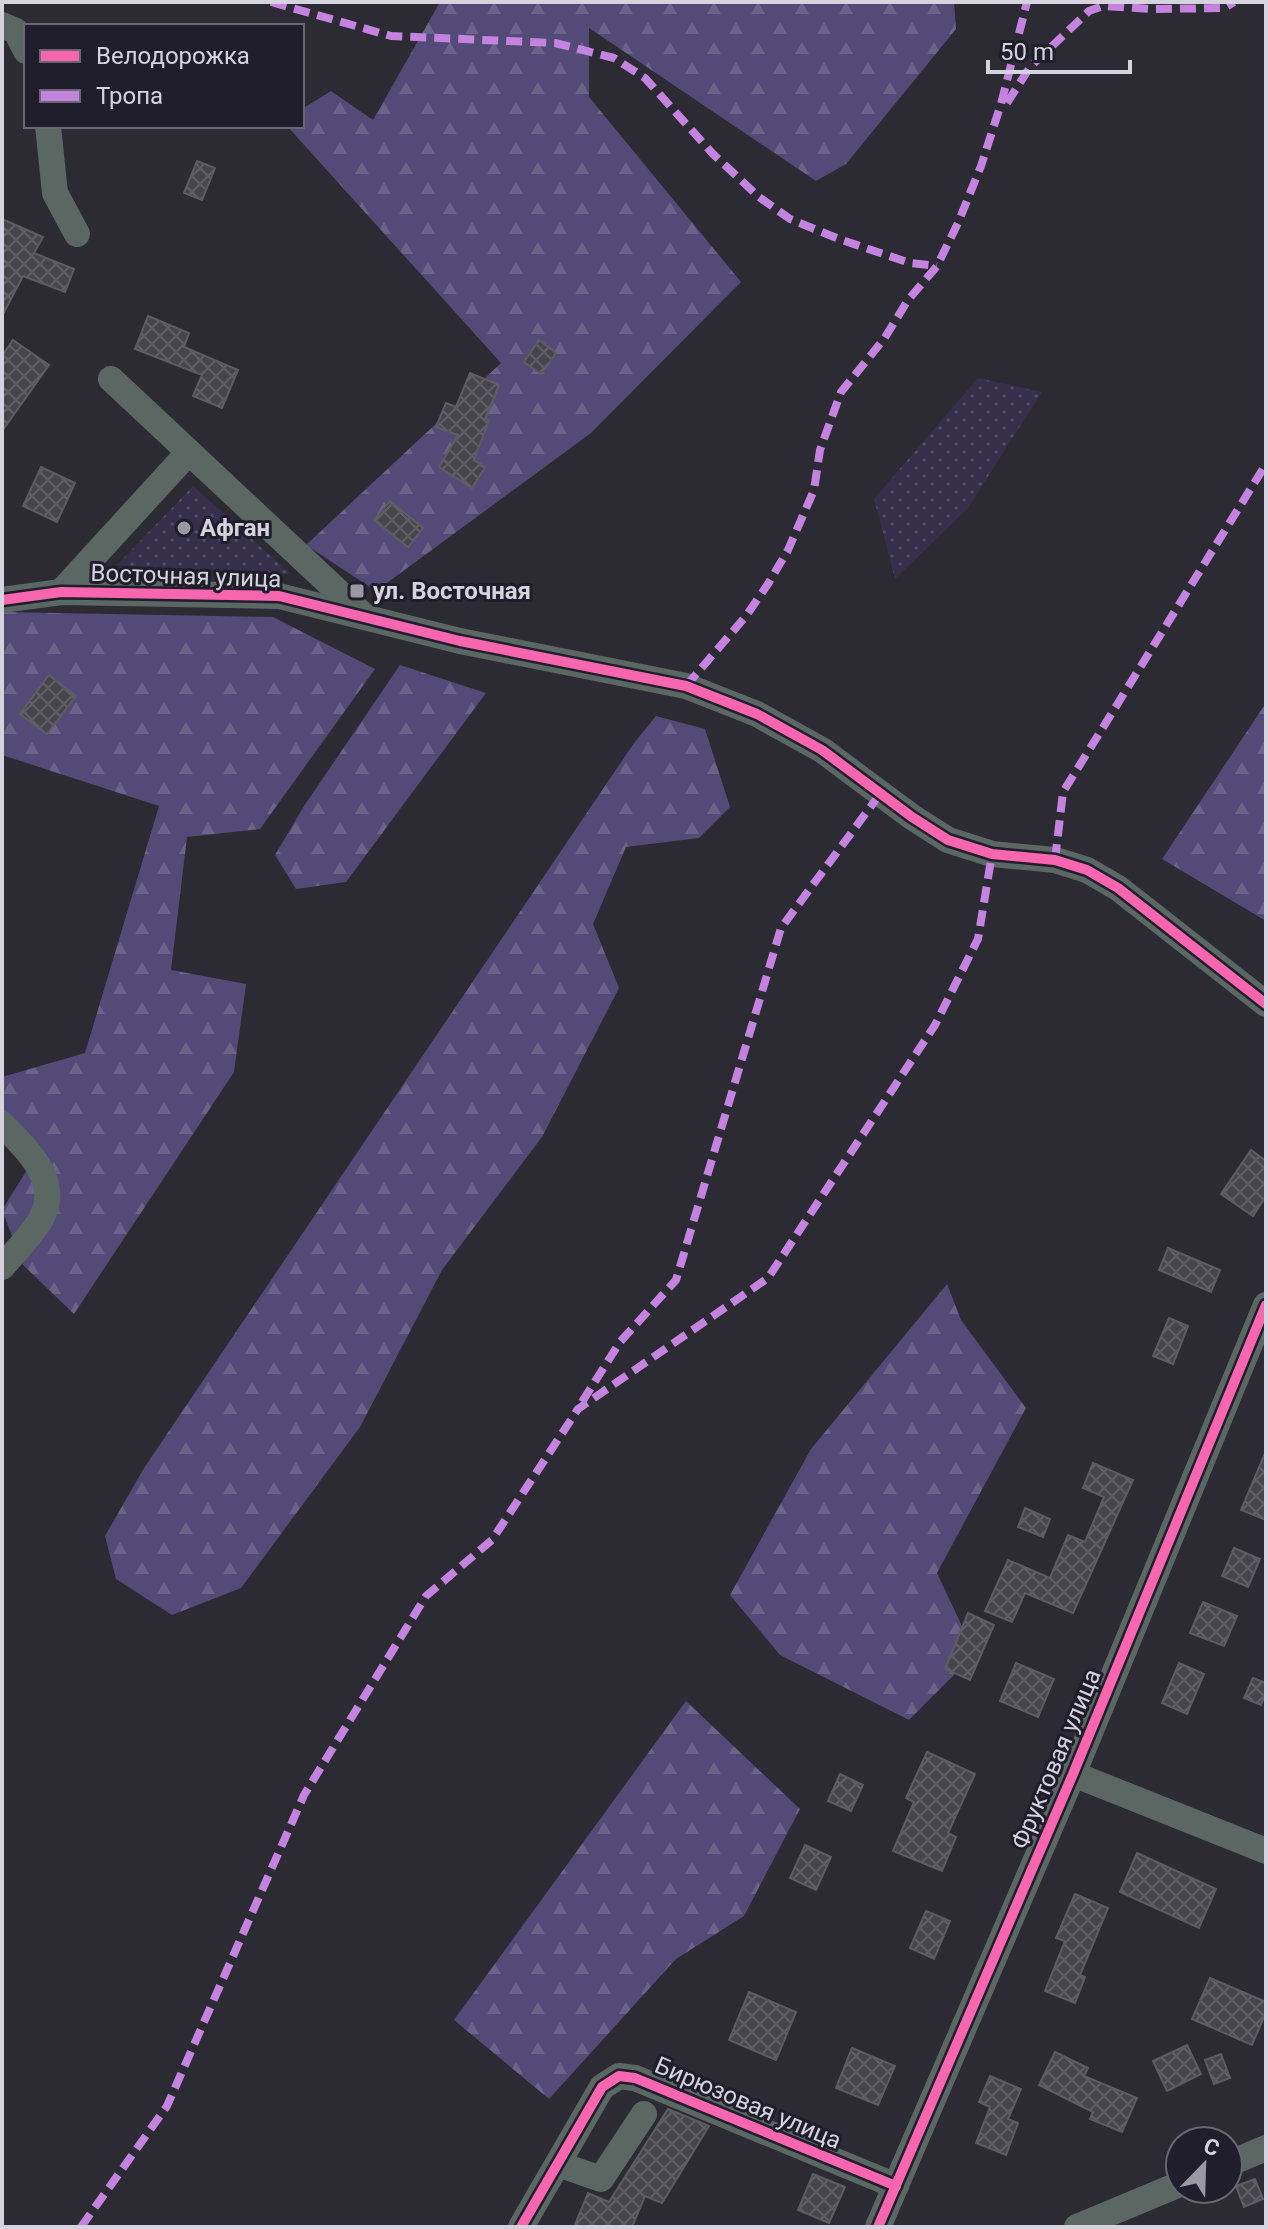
<svg xmlns="http://www.w3.org/2000/svg" width="1268" height="2229" font-family="Roboto,sans-serif">
<defs>
<pattern id="grass-dots" width="8" height="8" patternUnits="userSpaceOnUse" patternTransform="scale(2)"><rect width="8" height="8" fill="#352f4c"/><path d="M2 2h.1M6 6h.1" fill="none" stroke="#514c65" stroke-width="1.8" stroke-linecap="round"/></pattern>
<pattern id="forest-firs" width="22" height="20" patternUnits="userSpaceOnUse" patternTransform="scale(2)"><rect width="22" height="20" fill="#534a77"/><path d="M5 1l3.5 6h-7zM16 11l3.5 6h-7z" fill="#6b638a"/></pattern>
<pattern id="building-cross-hatch" width="8" height="8" patternUnits="userSpaceOnUse" patternTransform="scale(2)"><rect width="8" height="8" fill="#46454c"/><path d="M0 0l8 8M0 8l8-8" fill="none" stroke="#605f65"/></pattern>
</defs>
<rect width="100%" height="100%" fill="#2c2a32"/>
<g fill="url(#grass-dots)">
<polygon points="978,378 1042,392 968,508 895,579 874,499"/>
<polygon points="193,486 291,574 117,565"/>
</g>
<g fill="url(#forest-firs)">
<polygon points="440,2 954,2 956,29 846,164 816,181 589,28 589,97 741,282 591,433 376,591 306,545 501,363 287,126 302,126 302,109 331,91 373,120"/>
<polygon points="2,612 273,617 375,669 260,829 187,837 171,970 246,984 234,1072 74,1314 23,1265 2,1210 27,1170 2,1138 2,1077 85,1053 159,806 2,755"/>
<polygon points="400,665 486,693 346,882 296,889 275,855 304,806"/>
<polygon points="1266,703 1266,921 1162,859"/>
<polygon points="656,716 705,729 730,807 699,838 626,847 593,924 619,988 542,1137 442,1270 360,1427 241,1588 172,1615 116,1579 105,1536 144,1468 634,743"/>
<polygon points="947,1284 961,1320 1026,1408 937,1573 975,1654 909,1720 780,1655 730,1595 811,1449"/>
<polygon points="686,1701 800,1809 744,1916 676,1959 549,2099 454,2020"/>
</g>
<g fill="url(#building-cross-hatch)" stroke="#5d5c62" stroke-width="2">
<polygon points="197,161 215,168 202,200 184,193"/>
<polygon points="2,219 43,237 34,253 74,269 65,292 23,276 2,316"/>
<polygon points="148,316 189,333 184,347 238,370 222,408 193,396 202,375 135,349"/>
<polygon points="13,340 49,365 2,431 2,356"/>
<polygon points="539,340 556,353 541,374 524,362"/>
<polygon points="470,373 499,385 485,419 489,420 474,460 485,467 472,488 439,467 458,435 436,427 446,403 456,407"/>
<polygon points="41,467 75,483 57,522 23,506"/>
<polygon points="390,501 423,528 408,547 374,520"/>
<polygon points="49,675 76,696 47,734 20,714"/>
<polygon points="1251,1150 1266,1161 1266,1196 1253,1216 1221,1194"/>
<polygon points="1168,1248 1220,1270 1211,1292 1159,1270"/>
<polygon points="1169,1318 1188,1326 1173,1364 1153,1356"/>
<polygon points="1266,1451 1266,1520 1241,1510"/>
<polygon points="1093,1463 1133,1480 1073,1613 1025,1593 1012,1622 985,1611 1008,1560 1050,1578 1068,1535 1085,1542 1104,1497 1083,1488"/>
<polygon points="1025,1508 1050,1519 1043,1537 1018,1527"/>
<polygon points="1234,1548 1260,1559 1248,1587 1222,1576"/>
<polygon points="1203,1602 1237,1616 1224,1646 1190,1633"/>
<polygon points="968,1613 994,1625 970,1680 945,1669"/>
<polygon points="1016,1663 1054,1679 1038,1717 1000,1701"/>
<polygon points="1179,1663 1204,1674 1187,1714 1162,1703"/>
<polygon points="1253,1678 1266,1683 1266,1692 1261,1705 1244,1698"/>
<polygon points="927,1752 975,1774 948,1833 956,1837 942,1871 893,1851 914,1802 906,1798"/>
<polygon points="840,1774 863,1785 851,1811 828,1801"/>
<polygon points="805,1845 831,1857 816,1890 790,1878"/>
<polygon points="1137,1853 1216,1889 1199,1928 1120,1892"/>
<polygon points="1075,1894 1108,1908 1080,1975 1085,1977 1075,2003 1045,1991 1065,1941 1056,1938"/>
<polygon points="926,1911 950,1921 934,1959 910,1948"/>
<polygon points="1210,1978 1266,2002 1266,2012 1252,2045 1192,2019"/>
<polygon points="749,1992 796,2012 776,2060 729,2040"/>
<polygon points="1187,2045 1201,2074 1167,2091 1153,2061"/>
<polygon points="852,2048 895,2066 878,2105 836,2088"/>
<polygon points="1055,2052 1088,2068 1084,2076 1137,2098 1122,2132 1090,2119 1093,2112 1039,2085"/>
<polygon points="1221,2054 1230,2078 1214,2084 1205,2060"/>
<polygon points="990,2076 1021,2089 1008,2119 1018,2123 1006,2155 976,2143 990,2107 979,2102"/>
<polygon points="668,2109 709,2126 662,2203 645,2196 632,2227 574,2227 588,2193 609,2202"/>
<polygon points="813,2174 845,2187 829,2223 798,2210"/>
<polygon points="1255,2179 1263,2199 1244,2207 1236,2186"/>
</g>
<g fill="none" stroke-linecap="round" stroke-linejoin="round">
<g stroke="#5a6762" stroke-width="26">
<polyline points="2,25 16,31 26,51"/>
<polyline points="48,126 55,193 77,234"/>
<polyline points="111,379 363,615"/>
<polyline points="61,592 189,452"/>
<polyline points="2,600 61,592 279,596 460,641 686,686 757,714 822,750 912,817 948,840 992,854 1055,860 1087,870 1118,888 1266,1004"/>
<path d="M2,1124c23,24 59,55 40,93 -8,16 -28,36 -40,50"/>
<polyline points="1073,1774 1266,1851"/>
<polyline points="558,2164 601,2179 644,2114"/>
<polyline points="1228,2164 1266,2148"/>
<polyline points="521,2227 602,2087 619,2076 635,2078 896,2186"/>
<polyline points="878,2227 1073,1774 1266,1305"/>
<polyline points="1077,2227 1180,2184"/>
</g>
<g stroke="#c483df" stroke-width="8" stroke-dasharray="16 8" stroke-linecap="butt">
<polyline points="271,2 391,36 555,43 614,58 645,78 713,154 759,197 790,219 839,239 910,263 937,266"/>
<polyline points="1007,103 1030,67 1089,11 1103,6 1152,9 1224,8 1234,2"/>
<polyline points="686,686 746,616 768,584 788,550 814,490 820,450 841,392 884,339 908,300 937,266 958,223 981,166 1001,104 1027,2"/>
<polyline points="1055,860 1063,792 1266,464"/>
<polyline points="582,1402 620,1342 676,1280 781,928 880,794"/>
<polyline points="81,2227 167,2106 304,1795 426,1596 492,1540 578,1409 768,1278 935,1025 978,939 992,854"/>
</g>
<defs>
<g id="cycleway">
<polyline points="2,600 61,592 279,596 460,641 686,686 757,714 822,750 912,817 948,840 992,854 1055,860 1087,870 1118,888 1266,1004"/>
<polyline points="521,2227 602,2087 619,2076 635,2078 896,2186"/>
<polyline points="878,2227 1073,1774 1266,1305"/>
</g>
</defs>
<use href="#cycleway" stroke="#201e2c" stroke-width="15"/>
<use href="#cycleway" stroke="#f766af" stroke-width="10"/>
</g>
<g fill="#9a98a2" stroke="#201e2c" stroke-width="3">
<circle cx="184" cy="528" r="8"/>
<rect x="349" y="583" width="16" height="16" rx="4"/>
</g>
<g text-anchor="middle" stroke-width="6" stroke-linejoin="round" paint-order="stroke">
<g font-size="24" font-weight="bold" fill="#d5d4de" stroke="#201e2c" text-anchor="start">
<text x="200" y="536">Афган</text>
<text x="373" y="599">ул. Восточная</text>
</g>
<g font-size="24" fill="#d5d4de" stroke="#201e2c">
<text transform="translate(186 576) rotate(2)" y="8">Восточная улица</text>
<text transform="translate(1056 1759) rotate(-67)" y="8">Фруктовая улица</text>
<text transform="translate(748 2103) rotate(23)" y="8">Бирюзовая улица</text>
</g>
</g>
<rect width="1268" height="2229" fill="none" stroke="#d5d4de" stroke-width="8"/>
<rect x="24" y="24" width="280" height="104" fill="#201e2c" stroke="#686773" stroke-width="2"/>
<rect x="40" y="50" width="40" height="12" fill="#f766af" stroke="#686773" stroke-width="2"/>
<text x="96" y="64" font-size="24" fill="#d5d4de">Велодорожка</text>
<rect x="40" y="90" width="40" height="12" fill="#c483df" stroke="#686773" stroke-width="2"/>
<text x="96" y="104" font-size="24" fill="#d5d4de">Тропа</text>
<g transform="translate(1204 2165) rotate(23)"><circle r="38" fill="#201e2c" stroke="#686773" stroke-width="2"/>
<path d="M0-6L14 30L0 20L-14 30Z" fill="#9a98a2"/>
<text y="-12" font-size="22" font-weight="bold" text-anchor="middle" fill="#d5d4de">С</text>
</g>
<path d="M988 60v12h142v-12" fill="none" stroke="#d5d4de" stroke-width="4"/>
<text x="1000" y="60" font-size="24" fill="#d5d4de" stroke="#201e2c" stroke-width="6" paint-order="stroke">50 m</text>
</svg>
